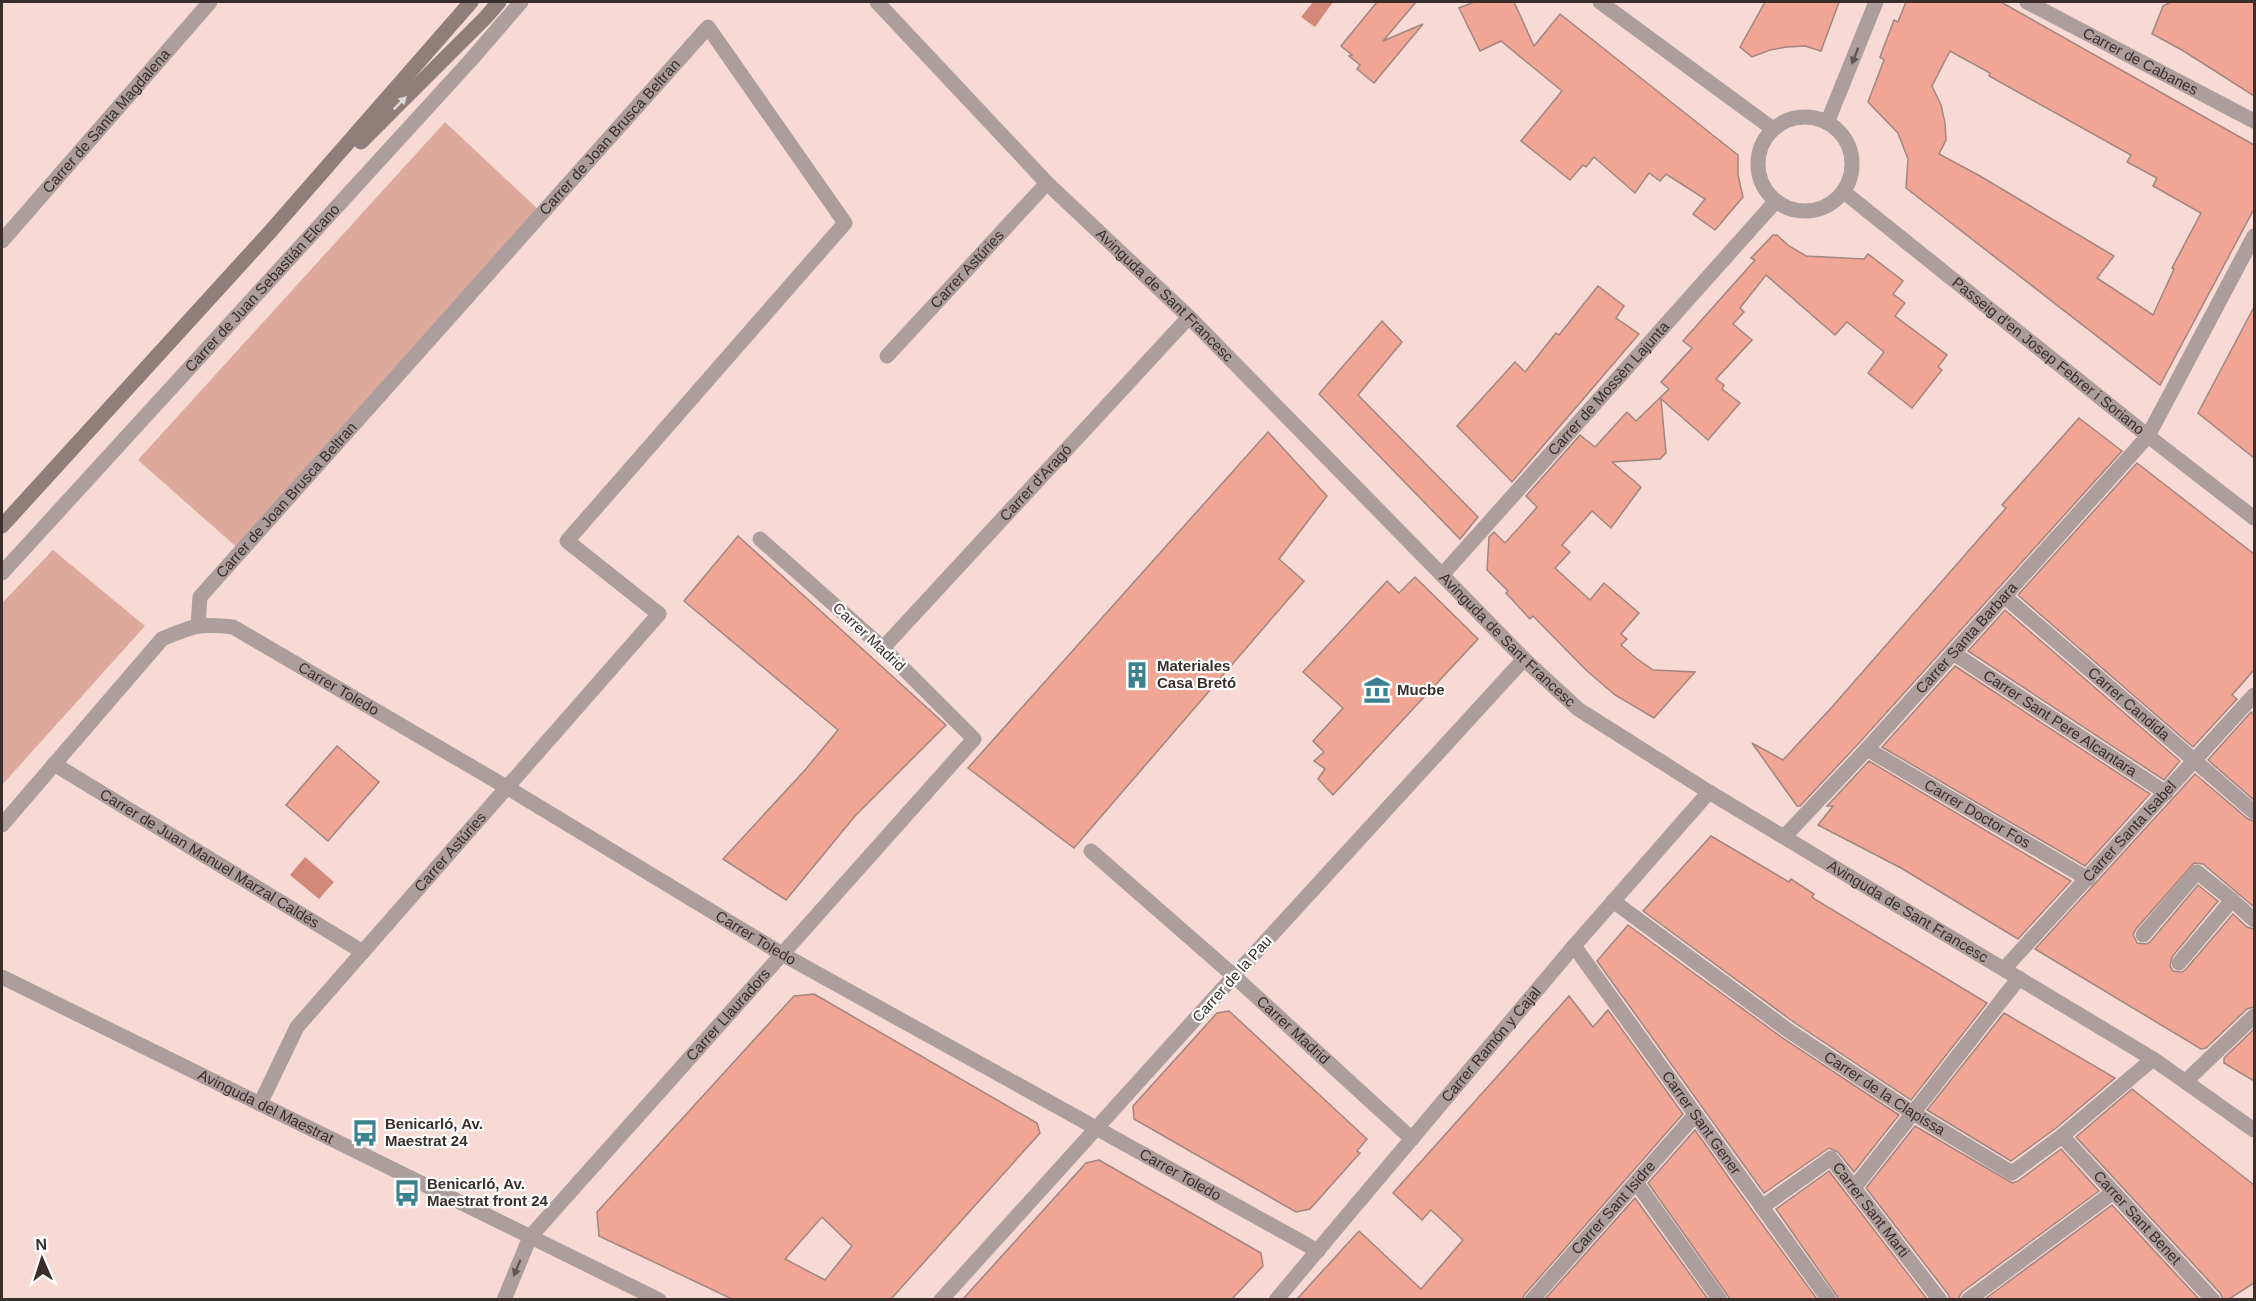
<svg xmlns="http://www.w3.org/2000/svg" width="2256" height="1301" font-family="Helvetica,sans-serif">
<rect width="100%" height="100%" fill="#f8dad4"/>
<g fill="#dea99d">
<polygon points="445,122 542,213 241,551 138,460"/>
<polygon points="53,550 145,626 2,785 2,603"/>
</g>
<g fill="#d38979">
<polygon points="1313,2 1333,2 1315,27 1301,17"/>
<polygon points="305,857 334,882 319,899 290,875"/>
</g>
<g fill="#f1a595" stroke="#a18680" stroke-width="1.5" fill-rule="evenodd">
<polygon points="1377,2 1416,2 1383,41 1423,24 1374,83 1357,69 1360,65 1349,56 1352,55 1341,46"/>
<polygon points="1474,2 1514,2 1534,46 1560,14 1738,155 1738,175 1743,197 1715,230 1693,214 1705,199 1666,174 1660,181 1649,173 1635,193 1594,157 1586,167 1583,165 1570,180 1521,141 1562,91 1501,41 1480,51 1459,8"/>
<polygon points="1765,2 1839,2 1821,51 1805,46 1787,47 1770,50 1752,57 1740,47"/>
<path d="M1906,2h95l253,143v64l-94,176 -254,-197 2,-29 -10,-26 -30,-31 16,-42 -4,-3 14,-37 4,2zM1950,51l40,22 -1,3 142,79 -4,7 30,16 -4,8 48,27 -29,55 2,1 -21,46 -56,-37 17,-22 -134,-80 -41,-22 7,-14 -1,-17 -4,-18 -9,-19z"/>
<polygon points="2171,2 2254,2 2254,96 2182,50 2152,34 2163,6"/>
<polygon points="1773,235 1777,235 1789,246 1806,256 1864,259 1868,254 1903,281 1893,294 1905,303 1895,316 1947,355 1938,367 1942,370 1912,408 1868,373 1884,352 1847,322 1835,335 1766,275 1740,308 1744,312 1733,324 1752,340 1716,379 1724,385 1722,389 1740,403 1708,440 1661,399 1666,453 1660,459 1612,462 1641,487 1611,528 1592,511 1562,545 1570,552 1555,568 1590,600 1604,583 1639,613 1621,634 1627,639 1621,645 1636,658 1653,670 1695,672 1654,718 1615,695 1586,670 1533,616 1530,619 1506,593 1508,591 1487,570 1489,537 1494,532 1505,543 1533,512 1537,507 1526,496 1580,435 1595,447 1627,412 1636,421 1669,389 1661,382 1692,348 1683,341 1755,260 1751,258"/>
<polygon points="1598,286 1624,306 1616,318 1639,334 1512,482 1457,426 1515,362 1525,372 1556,333 1559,335"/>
<polygon points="2254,307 2254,458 2198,413"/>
<polygon points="1382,321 1402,342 1358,395 1478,517 1460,539 1319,394"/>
<polygon points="2079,418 2122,451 1860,742 1800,806 1797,806 1752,743 1783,760 1832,707 2006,508 2002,505"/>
<polygon points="1268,432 1327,496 1279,559 1304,581 1074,848 968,768"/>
<polygon points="2137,463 2254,554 2254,670 2232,695 2237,699 2193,747 2018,595"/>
<polygon points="738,536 946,725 855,816 786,900 723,859 805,770 838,730 684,601"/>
<polygon points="1415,577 1478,639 1333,795 1318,779 1325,769 1314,761 1324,752 1313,741 1343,708 1303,672 1387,581 1399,593"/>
<polygon points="2005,610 2180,761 2164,780 1968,651"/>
<polygon points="1955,666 2150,794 2085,866 1882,747"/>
<polygon points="2251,712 2254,715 2254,800 2208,760"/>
<polygon points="337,746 379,782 328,841 286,805"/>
<polygon points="1869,761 2071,881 2018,939 1901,868 1818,825 1833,806 1827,806"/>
<polygon points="2195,774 2248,819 2254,821 2254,907 2203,864 2194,863 2136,929 2133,934 2137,943 2146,944 2150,942 2198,885 2218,901 2172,957 2170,966 2173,971 2182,972 2186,969 2233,914 2247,927 2254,929 2254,1007 2247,1009 2206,1048 2201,1049 2035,949"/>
<polygon points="1711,836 1789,882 1791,879 1814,894 1812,897 1816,900 1987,1003 1911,1100 1795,1023 1643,911"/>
<polygon points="1628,925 1784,1039 1899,1115 1854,1172 1838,1152 1829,1148 1764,1193 1597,961"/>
<path d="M814,994l223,129 3,10 -149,166h-159l-133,-63 -2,-24 197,-216zM822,1217l30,29 -27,34 -40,-21z"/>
<polygon points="1569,996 1593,1027 1608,1010 1683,1114 1525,1294 1522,1299 1297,1299 1359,1231 1421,1289 1463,1240 1431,1210 1422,1220 1393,1193"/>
<polygon points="1229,1011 1367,1139 1357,1151 1360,1153 1310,1209 1296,1212 1134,1119 1133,1106 1217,1013"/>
<polygon points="2004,1013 2115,1078 2056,1128 2011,1161 1927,1110"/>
<polygon points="2254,1029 2254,1081 2224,1063 2224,1058"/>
<polygon points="2132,1089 2254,1185 2254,1283 2229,1299 2223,1299 2220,1293 2076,1137"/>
<polygon points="1915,1126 2012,1183 2018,1181 2061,1149 2099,1191 1962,1292 1958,1299 1950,1299 1948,1294 1866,1188"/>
<polygon points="1695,1130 1754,1213 1817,1299 1730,1299 1648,1183"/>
<polygon points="1099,1160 1261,1253 1263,1266 1232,1299 963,1299 1086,1163"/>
<polygon points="1829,1171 1927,1299 1839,1299 1776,1209"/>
<polygon points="1635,1198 1708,1299 1545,1299"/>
<polygon points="2112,1205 2199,1299 1985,1299"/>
</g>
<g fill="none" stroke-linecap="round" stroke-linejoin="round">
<g stroke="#ab9e9c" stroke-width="15">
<path id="s1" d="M2,573l468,-512 51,-59"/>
<path id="s2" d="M1442,575l82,84 54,50 131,83 444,267 101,71"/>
<path id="s3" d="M198,625l2,-28 508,-570 137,196 -278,318 92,73"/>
<path id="s4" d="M54,764l309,188"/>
<polyline points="1234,976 1524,659"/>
</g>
<g stroke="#ab9e9c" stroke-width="15">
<polyline points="1600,2 1773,129"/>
<path id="s5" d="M2027,2l227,119"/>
<circle cx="1805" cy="164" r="47"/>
<polyline points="1824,120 1829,118 1876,2"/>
<path id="s6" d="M1844,192l304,244 106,82"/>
<path id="s7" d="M2,241l208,-239"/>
<path id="s8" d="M887,356l160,-173"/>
<path id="s9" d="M1442,575l333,-373"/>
<path id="s10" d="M2004,596l250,216"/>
<path id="s11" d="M883,648l306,-331"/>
<path id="s12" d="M1953,653l213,140"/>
<path id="s13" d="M1867,749l221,130"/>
<path id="s14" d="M2,825l160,-186c30,-13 38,-16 71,-12l275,161 274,166 536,297"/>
<path id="s15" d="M1784,837l83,-88 281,-313 106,-200"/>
<path id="s16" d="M1091,851l143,125 178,163"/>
<path id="s17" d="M1613,901l176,130 124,82 99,60 50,-37 91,-77"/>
<polyline points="2143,935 2197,872 2232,900"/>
<path id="s18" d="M1574,946l255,354"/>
<polyline points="2179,963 2232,900 2254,920"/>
<path id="s19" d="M2004,969l250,-274"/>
<polyline points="2186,1081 2254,1016"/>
<path id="s20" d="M260,1104l37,-77 362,-413"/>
<path id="s21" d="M2062,1136l151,164"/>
<polyline points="1636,1182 1720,1300"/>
<polyline points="1854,1188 2019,978"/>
<path id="s22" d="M1762,1207l69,-49 109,142"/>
<path id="s23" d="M504,1300l26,-63 444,-498 -91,-91 -123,-109"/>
<polyline points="941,1300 1234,976"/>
<path id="s24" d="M1276,1300l298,-354 135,-154"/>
<path id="s25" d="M1532,1300l163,-185"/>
<polyline points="1968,1300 2112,1193"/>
</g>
<g stroke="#ab9e9c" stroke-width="15">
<path id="s26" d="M877,2l170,181 142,134 253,258"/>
<path id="s27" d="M2,977l657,323"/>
</g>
<g stroke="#907e7a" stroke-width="15">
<polyline points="361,142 486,17 499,2"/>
<polyline points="2,526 269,233 471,2"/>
</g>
</g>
<defs><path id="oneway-solid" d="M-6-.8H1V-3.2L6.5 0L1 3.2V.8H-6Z" transform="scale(1.5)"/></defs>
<g fill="#615553">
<use href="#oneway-solid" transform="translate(1855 56) rotate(111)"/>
<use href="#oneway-solid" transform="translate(517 1268) rotate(113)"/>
</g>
<use fill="#ded8d7" href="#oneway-solid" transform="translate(400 103) rotate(-45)"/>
<defs>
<symbol id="building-bare" viewBox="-9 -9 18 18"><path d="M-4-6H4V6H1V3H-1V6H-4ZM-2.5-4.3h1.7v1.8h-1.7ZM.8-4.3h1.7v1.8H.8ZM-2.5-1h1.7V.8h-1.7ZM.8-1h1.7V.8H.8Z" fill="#3c818e" stroke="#fff" stroke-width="2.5" paint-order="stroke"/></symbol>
<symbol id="museum-bare" viewBox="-9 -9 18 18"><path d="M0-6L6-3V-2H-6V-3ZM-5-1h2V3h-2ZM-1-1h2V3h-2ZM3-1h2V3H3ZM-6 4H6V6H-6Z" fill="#3c818e" stroke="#fff" stroke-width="2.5" paint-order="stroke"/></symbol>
<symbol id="bus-bare" viewBox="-9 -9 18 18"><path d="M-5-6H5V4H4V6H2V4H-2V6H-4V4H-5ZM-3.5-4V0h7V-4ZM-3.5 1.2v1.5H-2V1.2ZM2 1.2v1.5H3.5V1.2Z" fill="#3c818e" stroke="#fff" stroke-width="2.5" paint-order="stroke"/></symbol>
</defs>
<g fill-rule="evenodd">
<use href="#building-bare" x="1118" y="656" width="38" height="38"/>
<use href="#museum-bare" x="1358" y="671" width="38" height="38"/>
<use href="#bus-bare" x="346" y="1114" width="38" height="38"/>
<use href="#bus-bare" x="388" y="1174" width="38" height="38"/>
</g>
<g text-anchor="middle" stroke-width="4.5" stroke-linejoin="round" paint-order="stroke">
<g font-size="15" fill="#392e2b" stroke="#fff">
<text dy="5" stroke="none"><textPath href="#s5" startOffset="128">Carrer de Cabanes</textPath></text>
<text dy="5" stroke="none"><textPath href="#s7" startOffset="159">Carrer de Santa Magdalena</textPath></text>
<text dy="5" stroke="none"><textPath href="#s3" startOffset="644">Carrer de Joan Brusca Beltran</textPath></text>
<text dy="5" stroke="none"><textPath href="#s8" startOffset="118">Carrer Astúries</textPath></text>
<text dy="5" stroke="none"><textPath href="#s1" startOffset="386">Carrer de Juan Sebastián Elcano</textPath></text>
<text dy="5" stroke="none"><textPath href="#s26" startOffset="411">Avinguda de Sant Francesc</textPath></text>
<text dy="5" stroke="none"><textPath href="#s6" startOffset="262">Passeig d'en Josep Febrer i Soriano</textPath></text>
<text dy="5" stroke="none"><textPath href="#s9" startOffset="250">Carrer de Mossèn Lajunta</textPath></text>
<text dy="5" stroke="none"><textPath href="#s11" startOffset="225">Carrer d'Aragó</textPath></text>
<text dy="5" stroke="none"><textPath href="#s3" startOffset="158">Carrer de Joan Brusca Beltran</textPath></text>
<text transform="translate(869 637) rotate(43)" y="5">Carrer Madrid</text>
<text dy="5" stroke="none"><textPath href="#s15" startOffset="270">Carrer Santa Barbara</textPath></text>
<text dy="5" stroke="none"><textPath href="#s2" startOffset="92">Avinguda de Sant Francesc</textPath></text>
<text dy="5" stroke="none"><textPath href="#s14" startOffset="441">Carrer Toledo</textPath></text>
<text dy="5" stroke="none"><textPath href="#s10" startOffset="165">Carrer Candida</textPath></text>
<text dy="5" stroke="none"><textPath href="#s12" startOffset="128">Carrer Sant Pere Alcantara</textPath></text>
<text dy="5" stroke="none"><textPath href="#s13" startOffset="128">Carrer Doctor Fos</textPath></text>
<text dy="5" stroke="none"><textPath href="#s19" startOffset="186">Carrer Santa Isabel</textPath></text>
<text dy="5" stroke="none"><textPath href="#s20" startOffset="318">Carrer Astúries</textPath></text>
<text dy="5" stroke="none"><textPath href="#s4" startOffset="182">Carrer de Juan Manuel Marzal Caldés</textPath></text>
<text dy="5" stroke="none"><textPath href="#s2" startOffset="578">Avinguda de Sant Francesc</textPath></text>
<text dy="5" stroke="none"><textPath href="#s14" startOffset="927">Carrer Toledo</textPath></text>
<text transform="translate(1232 979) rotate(-48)" y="5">Carrer de la Pau</text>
<text dy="5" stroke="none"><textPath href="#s23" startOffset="366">Carrer Llauradors</textPath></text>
<text dy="5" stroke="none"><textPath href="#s16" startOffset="270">Carrer Madrid</textPath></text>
<text dy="5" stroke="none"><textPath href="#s24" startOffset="334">Carrer Ramón y Cajal</textPath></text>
<text dy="5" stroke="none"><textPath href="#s17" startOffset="333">Carrer de la Clapissa</textPath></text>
<text dy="5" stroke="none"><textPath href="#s27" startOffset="294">Avinguda del Maestrat</textPath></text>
<text dy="5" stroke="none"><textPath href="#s18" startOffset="218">Carrer Sant Gener</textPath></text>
<text dy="5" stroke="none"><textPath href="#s14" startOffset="1413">Carrer Toledo</textPath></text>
<text dy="5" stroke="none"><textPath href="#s25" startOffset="123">Carrer Sant Isidre</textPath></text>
<text dy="5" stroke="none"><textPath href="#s22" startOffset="150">Carrer Sant Marti</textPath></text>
<text dy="5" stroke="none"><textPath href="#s21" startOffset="111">Carrer Sant Benet</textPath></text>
</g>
<g font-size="15" font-weight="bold" fill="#392e2b" stroke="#fff" text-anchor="start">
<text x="1157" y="671">Materiales<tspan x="1157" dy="17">Casa Bretó</tspan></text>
<text x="1397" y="695">Mucbe</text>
<text x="385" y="1129">Benicarló, Av.<tspan x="385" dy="17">Maestrat 24</tspan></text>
<text x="427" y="1189">Benicarló, Av.<tspan x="427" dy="17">Maestrat front 24</tspan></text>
</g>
</g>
<rect width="2256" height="1301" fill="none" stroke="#392e2b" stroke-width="6"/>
<g transform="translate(42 1259) rotate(357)" stroke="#ffffff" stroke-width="4.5" paint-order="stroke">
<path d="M0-4.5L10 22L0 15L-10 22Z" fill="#392e2b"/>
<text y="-9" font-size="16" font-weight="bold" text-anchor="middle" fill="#392e2b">N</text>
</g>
</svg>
